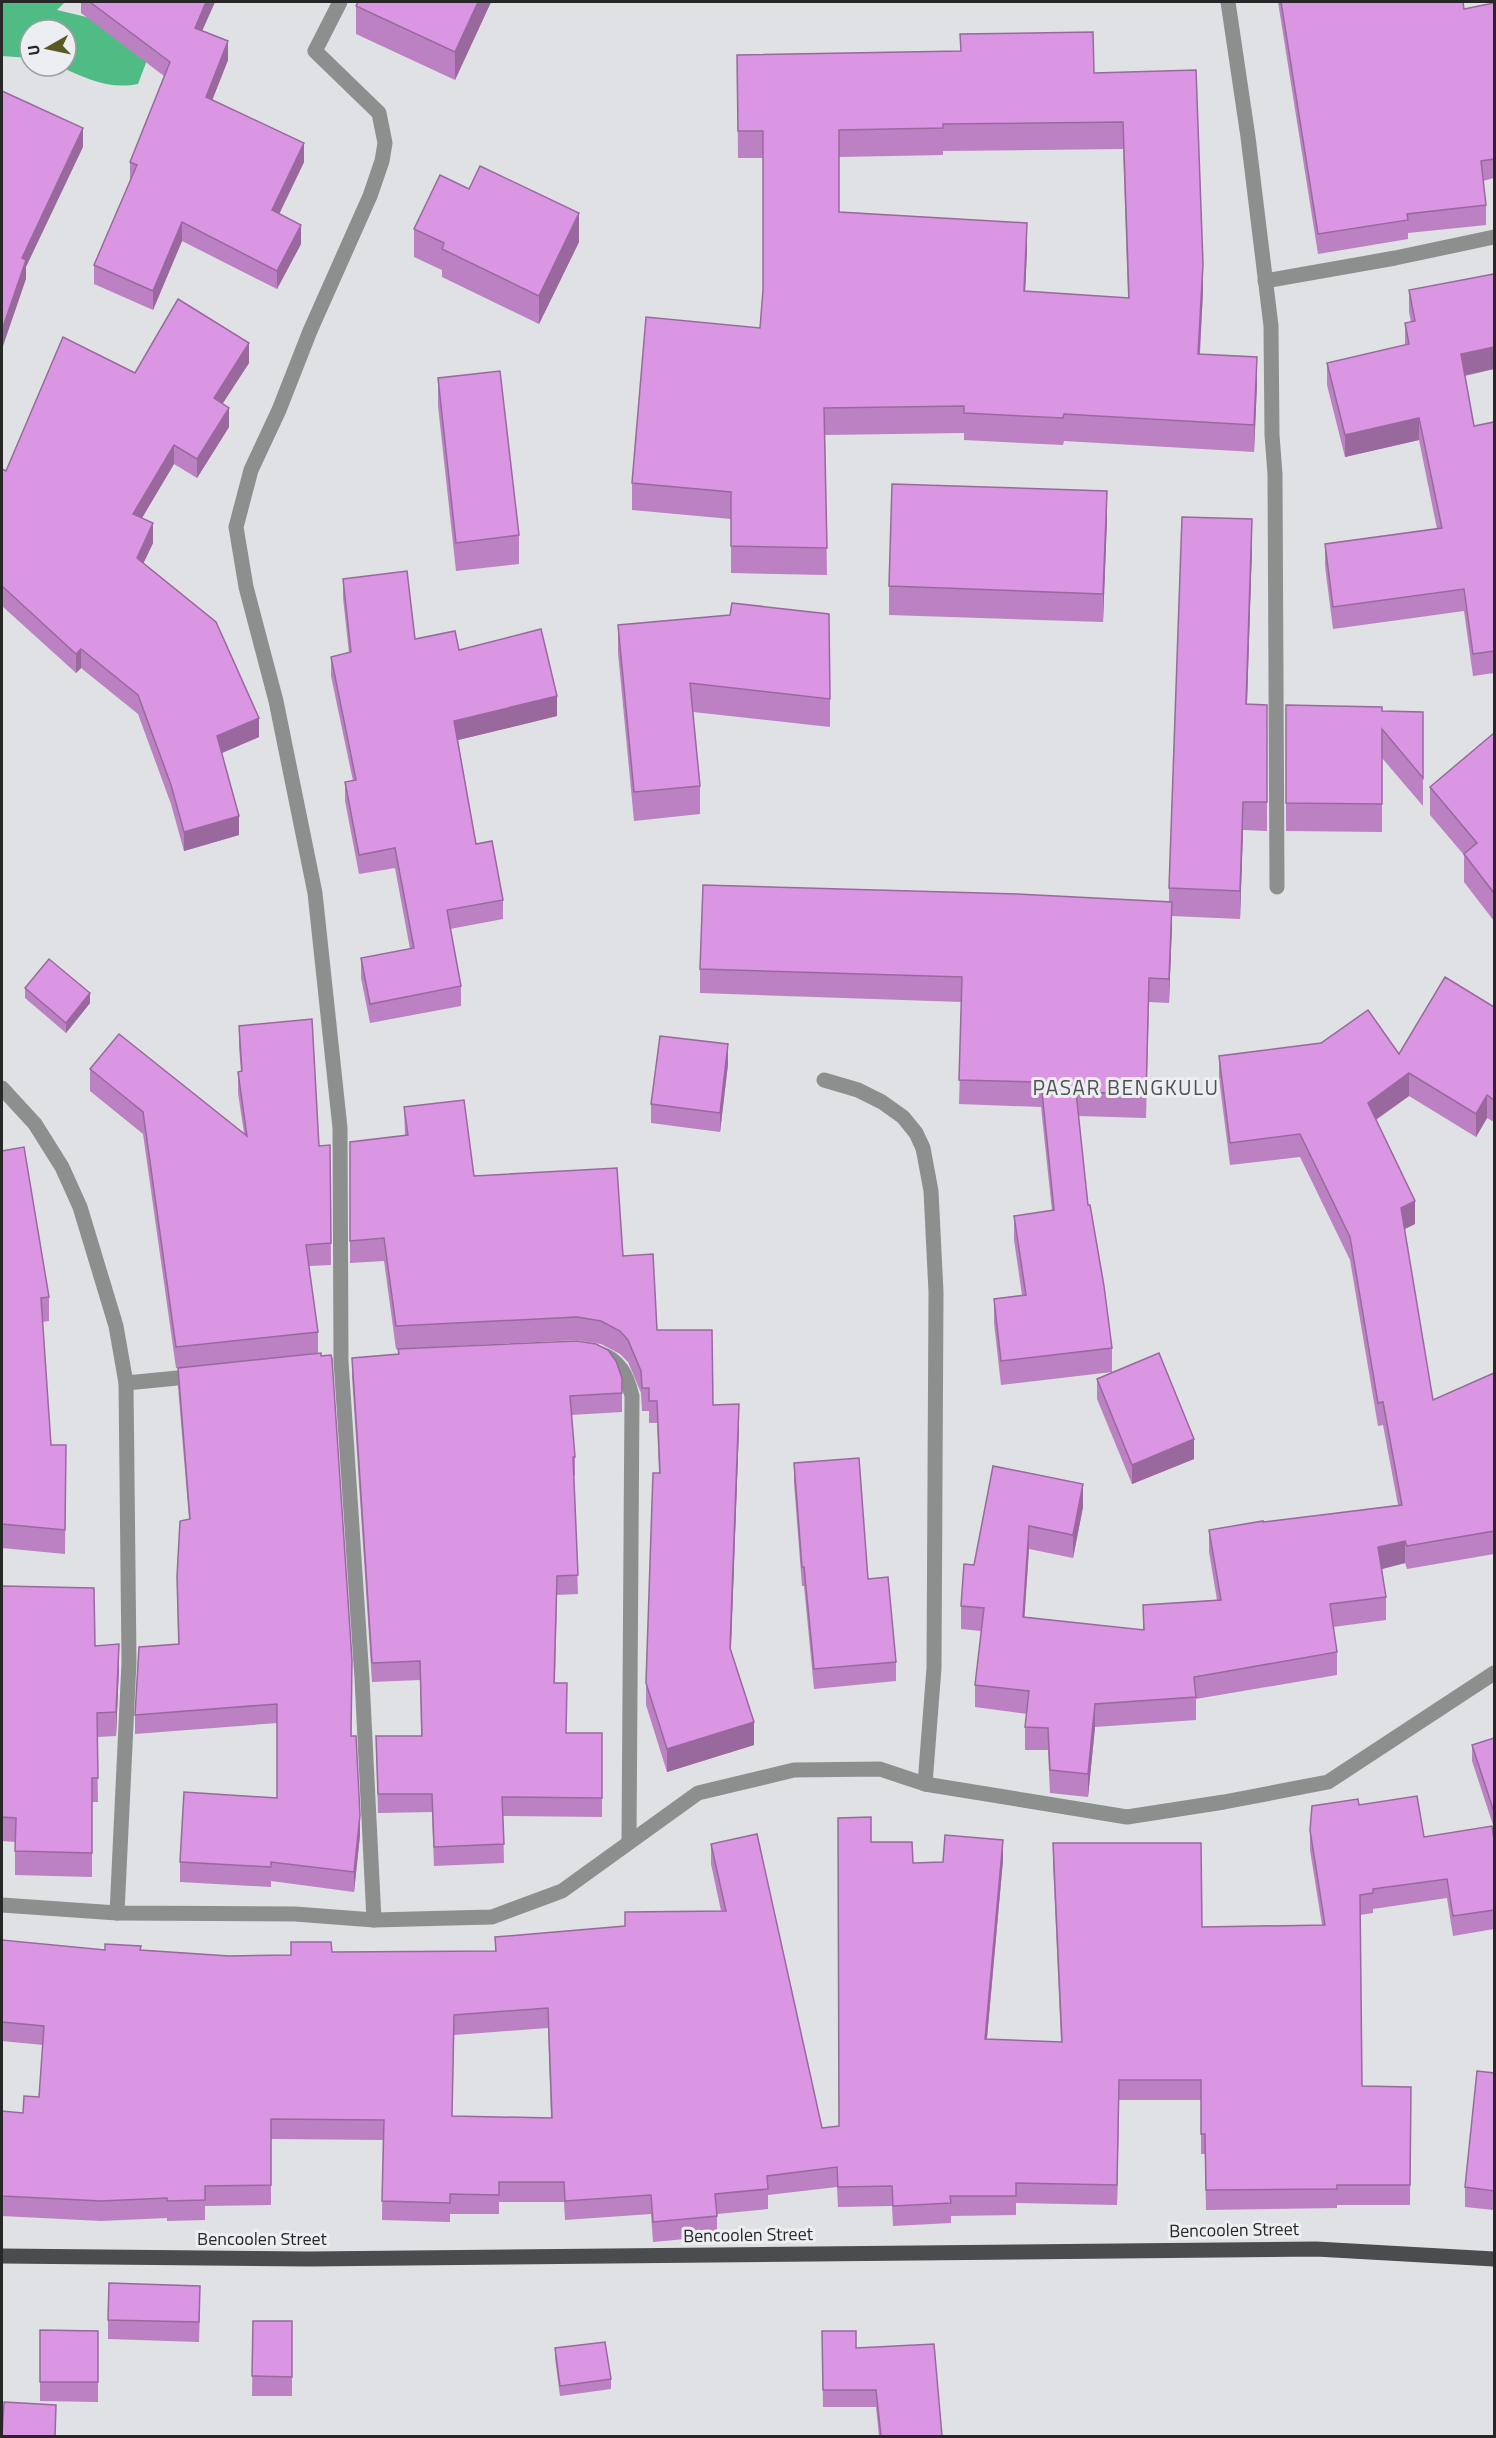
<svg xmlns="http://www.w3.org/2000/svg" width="1496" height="2438" font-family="'Titillium Web',sans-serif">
<rect width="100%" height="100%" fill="#dfe1e4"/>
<path fill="#4fbc86" d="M2,2h63l-8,8 59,14 31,36 -9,24c-29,6 -53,-6 -79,-18h7v-36h-36v28l-28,-2z"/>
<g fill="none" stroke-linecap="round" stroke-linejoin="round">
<g stroke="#8d8f8f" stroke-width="15">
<polyline points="340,2 315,51 379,113 385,143 382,161 370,196 310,331 279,410 251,470 236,527 246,587 276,701 315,893 340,1128 341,1361 362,1679 374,1920"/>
<polyline points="1228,2 1248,137 1271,326 1272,435 1275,474 1277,887"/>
<polyline points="1265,281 1395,258 1494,237"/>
<polyline points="824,1080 858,1090 882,1102 903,1117 916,1133 923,1148 931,1191 936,1292 934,1668 925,1784"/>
<polyline points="2,1088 35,1124 62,1167 80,1207 116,1326 126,1383 129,1662 117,1913"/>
<path d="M598,1353c22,6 29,23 34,43l-3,445"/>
<polyline points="126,1383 198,1376"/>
<polyline points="2,1905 117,1913 295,1914 374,1920 492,1917 562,1891 698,1793 794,1770 880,1769 925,1784 1127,1817 1224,1802 1328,1782 1494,1673"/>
</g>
<polyline stroke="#4a4c4d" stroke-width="15" points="2,2256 309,2259 1316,2249 1494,2259"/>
</g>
<g fill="#bb81c2" fill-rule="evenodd">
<polygon points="81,2 215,2 202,30 228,60 212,100 304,162 279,214 301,244 277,289 182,241 153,310 94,284 94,265 130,181 130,162 164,76 81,13"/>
<polygon points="358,2 491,2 455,80 356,34 356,6"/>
<polygon points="1278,2 1463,2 1464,9 1494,3 1494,178 1483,181 1486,205 1486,225 1408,233 1408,239 1318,254"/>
<path d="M737,55l357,18 102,-3 7,221 -3,63 57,30 -3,68 -190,-11 -1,4 -99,-5v-7l-139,2 2,140 -96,-2v-54l-99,-9v-27l128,-155 3,-38v-132h-25zM1123,149l5,149 -103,-6 2,-42 -188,-38v-55l104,-2v-4z"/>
<polygon points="414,229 579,242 539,324 442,277 442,270 414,257"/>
<polygon points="1409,290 1494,369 1465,376 1474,426 1494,422 1494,673 1473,676 1464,611 1333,629 1325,566 1325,544 1437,529 1419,440 1345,457 1327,385 1327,363 1405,345 1405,323 1411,322 1409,312"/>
<polygon points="249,363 222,404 229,427 197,478 174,464 142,518 153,543 143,563 259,737 222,753 239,835 184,851 171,804 138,714 81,668 76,673 2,606 2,469 6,471 135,373"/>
<polygon points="438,378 519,535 519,564 456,571 438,406"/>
<polygon points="1107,519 1103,622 889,615 889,586"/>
<polygon points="1252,547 1247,704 1267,705 1267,831 1243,830 1240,919 1172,916 1169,1003 1149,1002 1146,1118 1078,1116 1088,1205 1112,1348 1112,1372 1001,1385 994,1323 994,1299 1022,1295 1014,1240 1014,1216 1052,1211 1041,1107 959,1104 962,1002 700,993 700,969 1169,902 1169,888"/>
<polygon points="343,579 415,639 459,650 557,716 458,740 476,844 503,900 503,919 450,929 461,986 461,1006 370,1023 361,978 361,958 410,949 395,868 359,874 345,801 345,782 353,781 331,676 331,657 349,653 343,598"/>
<polygon points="618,625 830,699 830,727 693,712 700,786 700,814 634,821 618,653"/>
<polygon points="1286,705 1382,711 1423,712 1423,806 1382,758 1382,832 1286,831"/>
<polygon points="1494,733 1494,921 1464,882 1464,855 1430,815 1430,787"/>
<polygon points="25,988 90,1003 66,1033 25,998"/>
<polygon points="1494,1007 1494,1122 1487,1118 1476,1137 1409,1096 1376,1120 1415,1224 1404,1229 1433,1400 1494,1373 1494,1554 1407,1569 1405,1563 1382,1569 1386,1597 1386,1620 1333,1627 1337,1652 1337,1675 1196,1699 1196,1720 1095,1727 1088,1797 1050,1793 1048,1750 1025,1750 1025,1727 1027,1714 975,1707 975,1685 981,1631 961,1629 961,1606 974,1565 993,1466 1083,1507 1073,1558 1029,1549 1024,1617 1143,1630 1143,1605 1217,1600 1209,1552 1209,1530 1398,1505 1383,1425 1378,1426 1350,1260 1300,1157 1230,1165 1219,1078 1219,1056 1399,1054"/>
<polygon points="239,1026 319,1146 330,1145 331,1265 309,1266 318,1332 318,1354 176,1368 143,1134 90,1091 90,1069 244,1133 238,1093 238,1072 241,1072 239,1047"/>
<polygon points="728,1064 720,1132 651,1123 651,1104"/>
<polygon points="404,1107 474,1176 623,1256 657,1330 713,1405 739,1427 731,1650 754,1745 667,1772 646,1705 646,1683 659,1473 657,1423 649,1423 649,1411 642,1411 641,1393 628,1362 620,1354 601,1344 577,1340 396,1349 384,1261 350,1263 350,1142 405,1136"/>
<polygon points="2,1151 49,1297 49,1321 42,1322 51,1445 66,1445 65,1554 2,1548"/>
<polygon points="398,1349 622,1378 622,1412 571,1415 575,1457 575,1475 574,1476 578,1594 557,1595 555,1683 566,1733 602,1733 602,1817 503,1816 504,1863 434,1866 432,1812 378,1813 376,1736 421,1736 420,1680 372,1682 352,1377 352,1358 398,1354"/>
<polygon points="178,1368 351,1736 360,1835 354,1892 271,1881 271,1887 180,1882 180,1862 277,1798 277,1723 135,1734 135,1715 178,1644 177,1577 189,1519 178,1387"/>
<polygon points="1097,1379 1194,1459 1132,1484 1097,1399"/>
<polygon points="794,1463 868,1579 896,1662 896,1681 814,1689 804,1586 802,1586 794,1483"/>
<polygon points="2,1586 95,1646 119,1668 116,1736 97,1737 98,1802 92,1802 92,1877 15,1875 15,1842 2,1841"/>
<polygon points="1494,1738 1494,1828 1472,1761 1472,1745"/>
<path d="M1359,1805l65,32 70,3v89l-41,7 -6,-38 -74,11v4l-13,2 2,171 49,1 -1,118h-73v3l-131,2 -1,-56h-4v-54h-82l-2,105 -101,-2v12l-65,1v7l-58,3 -1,-20 -54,1 -1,-20 -69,8v14l-51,5v22l-64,6 -2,-28 -86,6 -1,-18h-65v12h-49v8l-68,-2 1,-80 -112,-1v66l-66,1v14l-38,1v-3l-66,3 -99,-5v-105l21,2 16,-16 4,-52 -41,-4v-101l103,10h36l88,6 62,-1 41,-3 163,-1v-14l130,-11 96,-15 -10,-47v-20l111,284 17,-2 32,-284 42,21 90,-3 -16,179 74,3 -8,-180v-19l149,84 120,-2 -12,-75v-20zM548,2028l3,90 -99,-2 2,-81z"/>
<polygon points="1494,2073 1494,2210 1465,2207 1465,2187"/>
<polygon points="200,2305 199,2342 108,2339 108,2320"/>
<polygon points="253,2321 292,2321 292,2396 252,2396"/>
<polygon points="40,2330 98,2331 98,2402 40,2401"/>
<polygon points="822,2331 856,2348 942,2436 879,2436 876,2407 823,2407"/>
<polygon points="555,2348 611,2379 611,2389 560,2396 555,2358"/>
</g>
<g fill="#99699e">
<polygon points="206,2 215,2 195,47 195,28"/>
<polygon points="478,2 491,2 455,80 455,52"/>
<polygon points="228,41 228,60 206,116 206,97"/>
<polygon points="83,128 83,147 26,267 26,279 2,349 2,330 22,258"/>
<polygon points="304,143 304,162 272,229 272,210"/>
<polygon points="579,213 579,242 539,324 539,296"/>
<polygon points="182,222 182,241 153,310 153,291"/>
<polygon points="1027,223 1027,250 1024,318 1024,291"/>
<polygon points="301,225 301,244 277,289 277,271"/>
<polygon points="1203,264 1203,291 1198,381 1198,354"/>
<polygon points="249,343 249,363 214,417 214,398"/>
<polygon points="1494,347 1494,369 1461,376 1461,354"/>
<polygon points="1257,357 1257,384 1254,452 1254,425"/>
<polygon points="229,408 229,427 197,478 197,459"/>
<polygon points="1419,418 1419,440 1345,457 1345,435"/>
<polygon points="174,445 174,464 133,533 133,514"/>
<polygon points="1107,491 1107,519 1103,622 1103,594"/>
<polygon points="1252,519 1252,547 1246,733 1246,704"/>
<polygon points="153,523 153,543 137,577 137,558"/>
<polygon points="81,649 81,668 76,673 76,654"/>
<polygon points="557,696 557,716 454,741 454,721"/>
<polygon points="259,718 259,737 217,755 217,736"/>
<polygon points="1243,802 1243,830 1240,919 1240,891"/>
<polygon points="239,816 239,835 184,851 184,832"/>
<polygon points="1172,902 1172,926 1169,1003 1169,979"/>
<polygon points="90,993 90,1003 66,1033 66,1023"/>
<polygon points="728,1044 728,1064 720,1132 720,1113"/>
<polygon points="1409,1073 1409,1096 1368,1125 1368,1103"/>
<polygon points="1487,1095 1487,1118 1476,1137 1476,1114"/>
<polygon points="1415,1201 1415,1224 1401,1231 1401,1208"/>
<polygon points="739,1404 739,1427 730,1671 730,1648"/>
<polygon points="1194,1439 1194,1459 1132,1484 1132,1465"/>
<polygon points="1083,1484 1083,1507 1073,1558 1073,1535"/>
<polygon points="1029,1526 1029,1549 1023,1640 1023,1617"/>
<polygon points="1405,1541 1405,1563 1378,1570 1378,1547"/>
<polygon points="119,1644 119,1668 116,1736 116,1712"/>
<polygon points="1095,1704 1095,1727 1088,1797 1088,1774"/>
<polygon points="754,1722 754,1745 667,1772 667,1749"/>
<polygon points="360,1815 360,1835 354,1892 354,1872"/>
<polygon points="1003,1840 1003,1860 985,2059 985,2039"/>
<polygon points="1119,2080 1119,2100 1117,2205 1117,2185"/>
</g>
<g fill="#da96e2" stroke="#99699e" stroke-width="1.5" fill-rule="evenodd">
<polygon points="90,2 206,2 195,28 228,41 206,97 304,143 272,210 301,225 277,271 182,222 153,291 94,265 137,165 130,162 170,62"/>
<polygon points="358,2 478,2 455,52 356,6"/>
<polygon points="1281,2 1463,2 1464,9 1494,3 1494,159 1481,161 1486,205 1407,214 1408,220 1318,234"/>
<path d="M1093,32l1,41 102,-3 7,194 -5,90 59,3 -3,68 -190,-11 -1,4 -99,-5v-7l-140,2 3,140 -96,-2v-54l-99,-9 14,-166 114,11 3,-38v-159h-25l-1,-76 224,-4 -1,-17zM1123,122l6,176 -105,-7 3,-68 -188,-11v-82l104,-2v-4z"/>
<polygon points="2,91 83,128 22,258 26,260 2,330"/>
<polygon points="480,166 579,213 539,296 442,249 444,243 414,229 440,175 469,189"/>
<polygon points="1494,274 1494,347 1461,354 1474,426 1494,422 1494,651 1473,654 1464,589 1333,607 1325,544 1442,528 1419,418 1345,435 1327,363 1409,344 1405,323 1415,321 1409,290"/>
<polygon points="178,299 249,343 214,398 229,408 197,459 174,445 133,514 153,523 137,558 216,622 259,718 217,736 239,816 184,832 171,785 138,695 81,649 76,654 2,586 2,469 6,471 63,337 135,373"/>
<polygon points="500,371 519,535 456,543 438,378"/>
<polygon points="892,484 1107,491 1103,594 889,586"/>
<polygon points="1182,517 1252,519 1246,704 1267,705 1267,802 1243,802 1240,891 1169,888"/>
<polygon points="407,571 415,639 455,631 459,650 541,629 557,696 454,721 476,844 492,841 503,900 447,910 461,986 370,1004 361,958 414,948 395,848 359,855 345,782 356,780 331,657 351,652 343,579"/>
<polygon points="732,603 829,614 830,699 690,683 700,786 634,792 618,625 730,615"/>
<polygon points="1286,705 1382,707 1382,711 1423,712 1423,778 1382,729 1382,804 1286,803"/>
<polygon points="1494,733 1494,893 1464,854 1477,843 1430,787"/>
<polygon points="703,885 1017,894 1172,902 1169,979 1149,978 1146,1094 1076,1092 1088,1205 1090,1205 1104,1286 1112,1348 1001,1361 994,1299 1026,1295 1014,1216 1054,1210 1041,1082 959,1080 962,977 700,969"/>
<polygon points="49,959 90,993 66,1023 25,988"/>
<polygon points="1445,977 1494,1007 1494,1100 1487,1095 1476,1114 1409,1073 1368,1103 1415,1201 1401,1208 1433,1400 1494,1373 1494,1531 1407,1546 1405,1541 1378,1547 1386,1597 1330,1604 1337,1652 1194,1677 1196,1697 1095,1704 1088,1774 1050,1770 1048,1728 1025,1727 1029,1691 975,1685 984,1608 961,1606 964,1564 974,1565 993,1466 1083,1484 1073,1535 1029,1526 1023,1617 1144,1630 1143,1605 1221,1600 1209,1530 1263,1521 1263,1522 1402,1505 1383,1402 1378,1403 1350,1237 1300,1134 1230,1143 1219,1056 1321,1043 1368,1010 1399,1054"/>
<polygon points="312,1019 319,1146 330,1145 331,1243 306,1245 318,1332 176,1347 143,1112 90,1069 119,1034 247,1136 238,1072 242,1071 239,1026"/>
<polygon points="660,1036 728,1044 720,1113 651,1104"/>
<polygon points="464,1100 474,1176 617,1168 623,1256 653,1254 657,1330 712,1330 713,1405 739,1404 730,1648 754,1722 667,1749 646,1683 653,1473 660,1473 657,1401 649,1401 649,1388 642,1388 641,1371 628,1340 620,1331 601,1321 577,1317 396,1326 384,1238 350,1241 350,1142 408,1135 404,1107"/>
<polygon points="24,1147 49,1297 41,1298 51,1445 66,1445 65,1530 2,1524 2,1151"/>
<polygon points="577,1341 596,1344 608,1350 616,1361 622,1378 622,1393 570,1396 575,1457 573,1457 578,1575 557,1576 554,1683 567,1683 566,1733 602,1733 602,1798 502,1797 504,1844 434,1847 432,1794 378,1794 376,1736 422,1736 420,1661 372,1663 352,1358 399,1354 398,1349"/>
<polygon points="321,1353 321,1356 331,1355 332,1359 352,1660 351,1736 356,1736 360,1815 354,1872 271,1862 271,1867 180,1862 184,1792 277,1798 277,1704 135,1715 139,1647 179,1644 177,1577 180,1521 190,1519 178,1368"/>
<polygon points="1159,1353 1194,1439 1132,1465 1097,1379"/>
<polygon points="859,1458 868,1579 888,1577 896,1662 814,1669 804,1567 802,1567 794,1463"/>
<polygon points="2,1586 94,1588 95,1646 119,1644 116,1712 97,1713 98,1778 92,1778 92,1853 15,1851 16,1818 2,1817"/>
<polygon points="1494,1738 1494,1812 1472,1745"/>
<path d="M1417,1796l7,41 68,-11 2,14v70l-41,6 -6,-37 -74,10v4l-13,2 2,191 49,1 -1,98h-73v4l-131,1 -1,-56h-4v-54h-82l-2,105 -101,-2v13h-66l1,7 -58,3 -1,-20 -54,1 -1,-20 -70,9 1,13 -53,5 2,22 -64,6 -2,-27 -86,6 -1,-19h-65v13l-49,-1v9l-68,-2 2,-81 -113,-1v66l-66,1v14l-38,1v-3l-66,3 -99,-5v-85l21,2 1,-17 15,1 5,-71 -42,-4v-82l103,10v-6l36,2 -1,4 89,6 62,-1v-13h40l1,10 164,-1 -1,-14 130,-11v-14l101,-1 -15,-67 46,-10 65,294 17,-2 -1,-308 33,-1v25h41l1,21 30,-1 2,-27 58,5 -18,199 77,3 -9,-199h148l1,84 123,-2 -15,-95 2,-24 46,-7 1,6zM548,2008l4,110 -100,-2 2,-101z"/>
<polygon points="1477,2071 1494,2073 1494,2191 1465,2187"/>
<polygon points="109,2283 200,2286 199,2322 108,2320"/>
<polygon points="253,2321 292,2321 292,2377 252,2376"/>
<polygon points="40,2330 98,2331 98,2382 40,2382"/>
<polygon points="822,2331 856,2331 856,2348 934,2344 942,2436 881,2436 876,2390 823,2390"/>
<polygon points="605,2342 611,2379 560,2386 555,2348"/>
<polygon points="4,2402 56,2405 55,2436 2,2436"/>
</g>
<g text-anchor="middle" stroke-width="6" stroke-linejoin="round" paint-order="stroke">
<g font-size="18" fill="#272728" stroke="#edeef1">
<text transform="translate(1234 2230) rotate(-1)" y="6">Bencoolen Street</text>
<text transform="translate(748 2235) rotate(-1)" y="6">Bencoolen Street</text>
<text x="262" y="2245">Bencoolen Street</text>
</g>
<g font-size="21" letter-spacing="1.5" fill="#4f5052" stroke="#edeef1">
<text x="1126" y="1095">PASAR BENGKULU</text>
</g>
</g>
<rect width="1496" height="2438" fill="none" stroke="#272728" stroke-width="6"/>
<g transform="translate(48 48) rotate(261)"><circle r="28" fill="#edeef1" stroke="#9e9ea1" stroke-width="1.5"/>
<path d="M0-4.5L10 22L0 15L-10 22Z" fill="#5a5926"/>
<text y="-9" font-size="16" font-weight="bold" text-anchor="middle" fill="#272728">U</text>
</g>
</svg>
